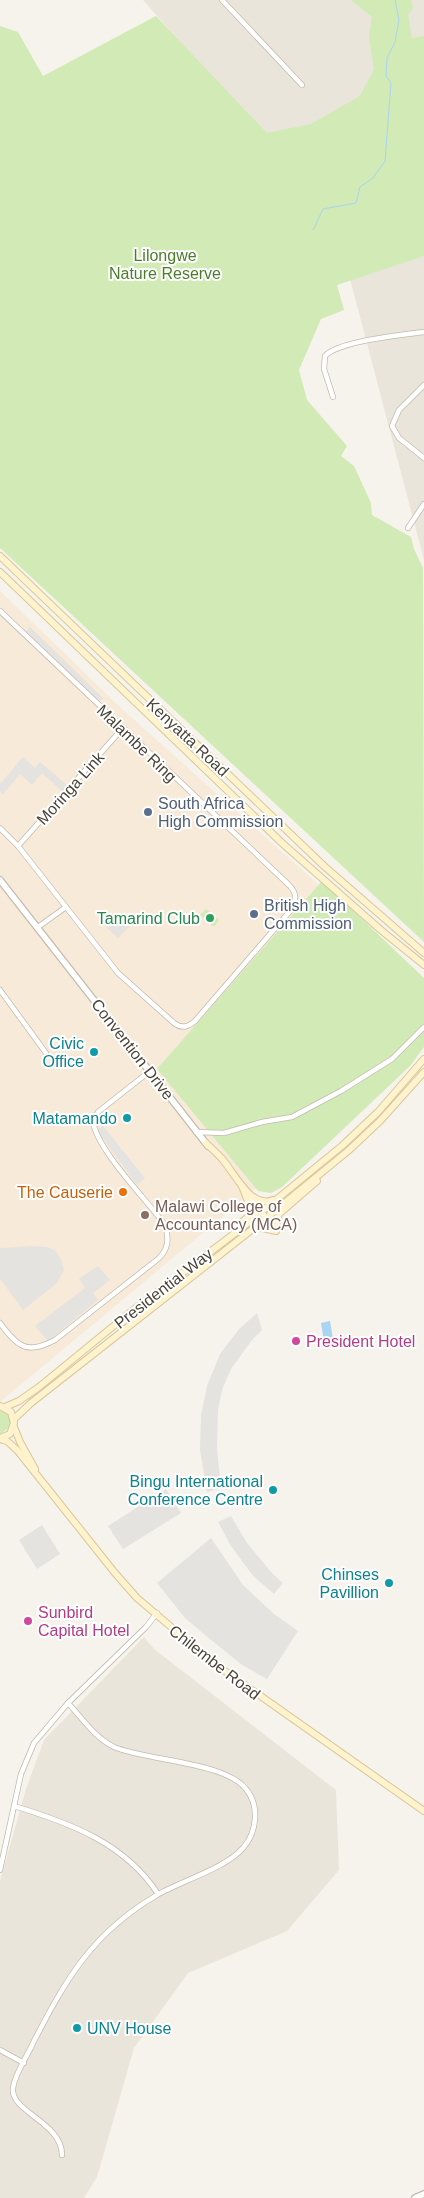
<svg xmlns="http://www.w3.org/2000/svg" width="424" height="2198" font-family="Helvetica,sans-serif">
<rect width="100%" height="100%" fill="#f6f3ec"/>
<g fill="#eae5da">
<polygon points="143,0 424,0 424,560 345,260 267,140"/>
<polygon points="144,1637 154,1649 336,1790 339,1870 287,1931 188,1973 134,2048 97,2177 84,2198 0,2198 0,1881 26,1789 44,1740"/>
</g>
<polygon fill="#f7ead8" points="0,591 122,709 424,979 424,1030 253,1191 0,1402"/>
<g fill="#d2eab5">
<polygon points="351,0 411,0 413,9 408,14 412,38 424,36 424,256 337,285 344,310 321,319 299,370 307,400 347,446 341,456 354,466 371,503 372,515 411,537 414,549 423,568 424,942 0,548 0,26 18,32 43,76 156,16 267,133 311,124 360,96 374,69 369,36 372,17"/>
<polygon points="322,881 424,978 424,1047 410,1066 282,1187 271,1193 258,1191 157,1069"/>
<polygon points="206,909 219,920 214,927 200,915"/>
<path d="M0,1410c9,2 12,9 9,18l-9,6z"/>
</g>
<g fill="#e5e3e0">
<polygon points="30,627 103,698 98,703 25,632"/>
<polygon points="23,757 35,768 40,762 68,786 63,792 42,773 32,785 20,774 3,794 0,791 0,784"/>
<polygon points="120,914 131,925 118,938 107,928"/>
<polygon points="103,1126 145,1178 137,1185 97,1130"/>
<polygon points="31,1246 47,1247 56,1251 61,1260 64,1270 57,1283 23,1310 0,1279 0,1248"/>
<polygon points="98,1266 110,1280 93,1293 98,1300 48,1341 35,1326 85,1288 79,1279"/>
<polygon points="257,1313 262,1330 252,1340 231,1369 222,1390 218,1410 217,1449 221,1488 207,1492 200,1450 201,1415 207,1386 220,1354 239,1329"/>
<polygon points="166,1489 181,1513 123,1549 108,1526"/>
<polygon points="231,1516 247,1543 272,1573 283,1583 274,1594 253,1576 231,1546 218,1522"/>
<polygon points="42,1525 60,1554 37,1569 19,1540"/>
<polygon points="211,1538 243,1585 274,1614 298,1631 267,1679 242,1665 205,1635 185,1618 157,1583"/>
</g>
<polygon fill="#a9d4f2" points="330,1321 333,1339 324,1341 321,1323"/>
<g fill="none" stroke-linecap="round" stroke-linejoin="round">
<polyline stroke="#a9d4f2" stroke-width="1" points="313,230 323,209 356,203 360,187 373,178 385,161 391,83 386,76 387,58 395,42 399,20 395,0"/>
<defs>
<g id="minor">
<polyline points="222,0 302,85"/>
<polyline points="424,385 399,410 392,426 399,438 424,458"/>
<path d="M333,397l-9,-28 1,-13c13,-15 77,-21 99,-24"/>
<polyline points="408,528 424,504"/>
<path d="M0,611l289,274c9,9 7,16 1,26l-95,110c-7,6 -13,8 -21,2l-56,-50 -100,-127 -18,-18"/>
<polyline points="18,846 122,729"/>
<polyline points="38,927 66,907"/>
<polyline points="0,990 46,1053"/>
<polyline points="196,1132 224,1133 262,1122 292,1117 341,1091 392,1059 424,1027"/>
<path d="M0,1323c18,24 27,32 55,17l103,-81c11,-10 11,-21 7,-34 -18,-25 -69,-76 -72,-104l5,-9 52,-41"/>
<path d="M14,1806c56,17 111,37 144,88"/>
<polyline points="0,1870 21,1774 34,1743 68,1703 146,1627 157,1613"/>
<polyline points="0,2050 24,2063"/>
<path d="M62,2155c0,-33 -52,-43 -49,-67 2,-15 14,-31 20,-45 33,-64 59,-110 124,-148 24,-14 69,-27 86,-47 14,-16 17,-42 3,-59 -21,-27 -98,-28 -132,-42 -19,-9 -32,-29 -46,-44"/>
</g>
<g id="tertiary">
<polyline points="0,880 208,1146"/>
<polyline points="247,1194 263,1214"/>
<polyline points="415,2198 424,2194"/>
</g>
<g id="secondary">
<polyline points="0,556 324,866 424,953"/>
<polyline points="0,572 282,843 382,931 424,965"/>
<path d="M206,1143c6,6 12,11 17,17 12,14 28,49 50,40"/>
<polyline points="242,1186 251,1209 249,1216 242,1222"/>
<polyline points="254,1228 263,1228 276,1231 277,1218 280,1213 317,1181"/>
<polyline points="0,1406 11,1412 14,1423 10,1434 0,1438"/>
<polyline points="5,1407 19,1401 39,1387 127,1315 243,1227 343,1145 378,1112 424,1059"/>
<polyline points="14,1419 31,1403 254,1228 348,1151 380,1121 424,1072"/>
<polyline points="14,1427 20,1442 35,1469"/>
<polyline points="0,1439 7,1441 17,1450 115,1573 137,1598 215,1664 424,1811"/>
</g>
</defs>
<use href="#minor" stroke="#c2bbae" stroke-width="6"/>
<use href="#tertiary" stroke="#c2bbae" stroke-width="8"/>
<use href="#secondary" stroke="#d6c79b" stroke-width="8"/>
<use href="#minor" stroke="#fff" stroke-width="4.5"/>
<use href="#tertiary" stroke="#fff" stroke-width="5.5"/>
<use href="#secondary" stroke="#fff3cd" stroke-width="6"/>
</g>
<g fill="#5c6f8a" stroke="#fff" stroke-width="2">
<circle cx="148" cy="812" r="5"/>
<circle cx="254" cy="914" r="5"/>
</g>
<circle fill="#2e9e5b" stroke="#fff" stroke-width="2" cx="210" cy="918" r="5"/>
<g fill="#0f9aa8" stroke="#fff" stroke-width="2">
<circle cx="94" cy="1052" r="5"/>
<circle cx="127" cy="1118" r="5"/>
<circle cx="273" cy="1490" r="5"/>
<circle cx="389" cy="1583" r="5"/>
<circle cx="77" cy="2028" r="5"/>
</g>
<circle fill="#e8710a" stroke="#fff" stroke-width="2" cx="123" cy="1192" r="5"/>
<circle fill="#8d6e63" stroke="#fff" stroke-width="2" cx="145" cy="1215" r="5"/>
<g fill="#d1479c" stroke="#fff" stroke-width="2">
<circle cx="296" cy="1341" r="5"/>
<circle cx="28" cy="1621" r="5"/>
</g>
<g text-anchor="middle" stroke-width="4" stroke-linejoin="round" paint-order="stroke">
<g font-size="16" fill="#4a7f2a" stroke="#fff">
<text x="165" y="261">Lilongwe<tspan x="165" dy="18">Nature Reserve</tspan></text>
</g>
<g font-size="16" fill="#4b4439" stroke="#fff">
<text transform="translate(188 737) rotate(43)" y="6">Kenyatta Road</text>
<text transform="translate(137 743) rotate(44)" y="6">Malambe Ring</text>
<text transform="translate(70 788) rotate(-48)" y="6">Moringa Link</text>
<text transform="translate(133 1049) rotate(52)" y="6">Convention Drive</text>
<text transform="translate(163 1288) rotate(-38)" y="6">Presidential Way</text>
<text transform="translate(215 1662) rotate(38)" y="6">Chilembe Road</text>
</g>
<g font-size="16" fill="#4e5e75" stroke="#fff" text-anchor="start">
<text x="158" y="809">South Africa<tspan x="158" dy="18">High Commission</tspan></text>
<text x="264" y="911">British High<tspan x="264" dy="18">Commission</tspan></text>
</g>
<g font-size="16" fill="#27864d" stroke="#fff" text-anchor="end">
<text x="200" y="924">Tamarind Club</text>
</g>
<g font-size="16" fill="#0d838f" stroke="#fff" text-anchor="end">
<text x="84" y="1049">Civic<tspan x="84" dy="18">Office</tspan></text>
<text x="117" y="1124">Matamando</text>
<text x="263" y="1487">Bingu International<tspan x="263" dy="18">Conference Centre</tspan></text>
<text x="379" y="1580">Chinses<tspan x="379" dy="18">Pavillion</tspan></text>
<text x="87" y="2034" text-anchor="start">UNV House</text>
</g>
<g font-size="16" fill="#c56008" stroke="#fff" text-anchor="end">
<text x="113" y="1198">The Causerie</text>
</g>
<g font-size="16" fill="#785e54" stroke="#fff" text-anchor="start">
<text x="155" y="1212">Malawi College of<tspan x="155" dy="18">Accountancy (MCA)</tspan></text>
</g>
<g font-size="16" fill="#b23c85" stroke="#fff" text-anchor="start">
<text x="306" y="1347">President Hotel</text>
<text x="38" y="1618">Sunbird<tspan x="38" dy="18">Capital Hotel</tspan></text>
</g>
</g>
</svg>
